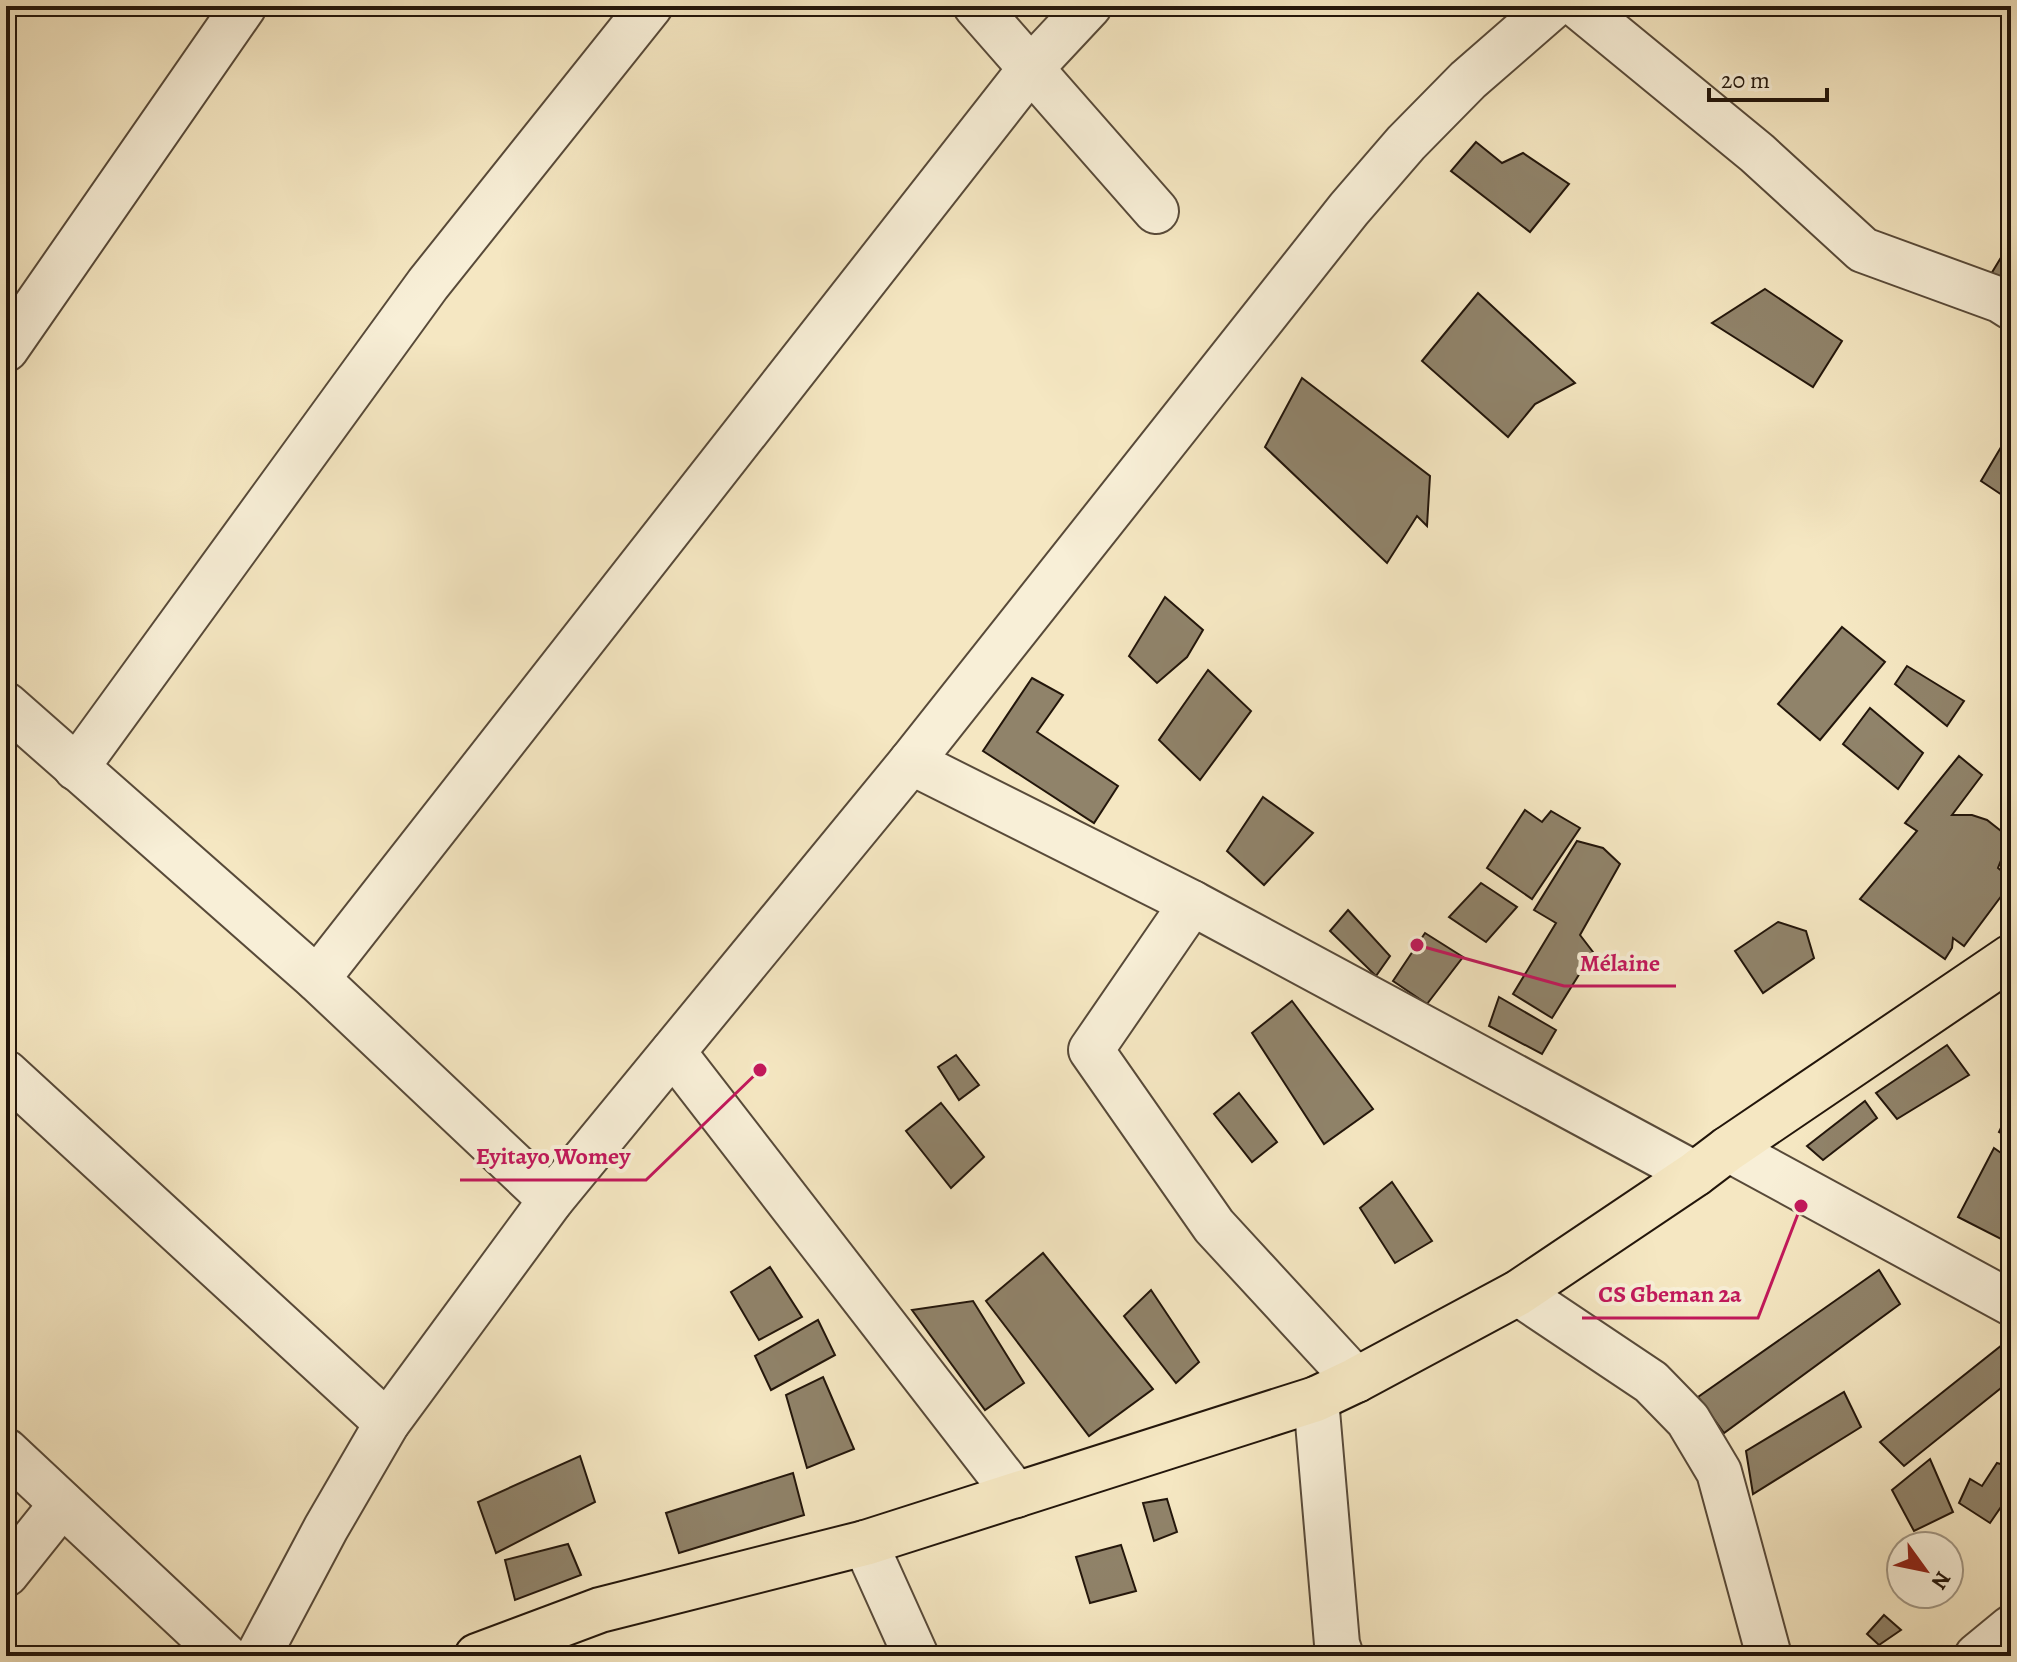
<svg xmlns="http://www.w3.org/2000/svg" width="2017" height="1662" font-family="Alegreya,serif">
<rect width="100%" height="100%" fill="#f5e7c2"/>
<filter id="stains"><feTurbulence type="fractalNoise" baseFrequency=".0025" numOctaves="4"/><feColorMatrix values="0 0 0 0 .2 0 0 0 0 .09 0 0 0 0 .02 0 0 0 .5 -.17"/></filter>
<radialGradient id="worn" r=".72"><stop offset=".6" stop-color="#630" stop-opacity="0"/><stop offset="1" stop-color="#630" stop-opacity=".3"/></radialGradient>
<g fill="#90836a" stroke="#23160b" stroke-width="2">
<polygon points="1476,142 1502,163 1523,153 1569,184 1530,232 1451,171"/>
<polygon points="2011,241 2011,288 1988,279"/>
<polygon points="1765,289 1842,341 1813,387 1712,323"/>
<polygon points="1478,293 1575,383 1535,404 1508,437 1422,361"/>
<polygon points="1302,378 1430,476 1427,526 1417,516 1387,563 1265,447"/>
<polygon points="2010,432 2011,432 2011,501 1981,481"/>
<polygon points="1165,597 1203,630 1187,657 1157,683 1129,656"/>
<polygon points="1842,627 1885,662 1820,740 1778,704"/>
<polygon points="1907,666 1964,701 1947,726 1895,684"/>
<polygon points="1208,670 1251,711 1200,780 1159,740"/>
<polygon points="1032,678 1063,695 1037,732 1118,786 1094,823 983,751"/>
<polygon points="1870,708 1923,753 1898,789 1843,744"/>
<polygon points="1959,756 1982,775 1952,815 1972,815 1987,820 2010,838 1998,868 2011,879 2011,883 1964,946 1953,938 1952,948 1945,959 1860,899 1917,831 1905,823"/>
<polygon points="1263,797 1313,833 1264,885 1227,851"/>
<polygon points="1525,810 1542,822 1551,811 1580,828 1532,899 1487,868"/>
<polygon points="1577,841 1603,848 1620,864 1580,935 1593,952 1552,1018 1513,994 1556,923 1534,910"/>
<polygon points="1481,883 1517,907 1486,942 1449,917"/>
<polygon points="1348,910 1390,956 1376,976 1330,931"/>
<polygon points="1778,922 1806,931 1814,958 1763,993 1735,951"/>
<polygon points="1425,933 1463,957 1427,1004 1393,981"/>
<polygon points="1499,997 1556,1030 1542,1054 1489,1026"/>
<polygon points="1292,1001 1373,1109 1324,1144 1252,1033"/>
<polygon points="1947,1045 1969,1075 1897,1119 1876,1093"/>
<polygon points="956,1055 979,1085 959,1100 938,1067"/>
<polygon points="1239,1093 1277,1142 1252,1162 1214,1114"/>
<polygon points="1865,1101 1877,1118 1823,1160 1807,1146"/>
<polygon points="941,1103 984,1157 951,1188 906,1131"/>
<polygon points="2009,1111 2011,1112 2011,1138 1999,1132"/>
<polygon points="1994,1148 2011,1160 2011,1222 2001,1239 1958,1217"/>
<polygon points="1392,1182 1432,1241 1395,1263 1360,1208"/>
<polygon points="1043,1253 1153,1389 1089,1436 986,1301"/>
<polygon points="770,1267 802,1317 759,1340 731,1292"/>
<polygon points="1879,1270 1900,1304 1724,1433 1698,1397"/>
<polygon points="1151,1290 1199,1362 1176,1383 1124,1316"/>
<polygon points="973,1301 1024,1383 985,1410 912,1310"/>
<polygon points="818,1320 835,1355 771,1390 755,1356"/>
<polygon points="2002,1345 2011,1358 2011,1380 1904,1466 1880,1442"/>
<polygon points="823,1377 854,1449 807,1468 786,1395"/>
<polygon points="1844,1392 1861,1427 1753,1494 1746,1451"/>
<polygon points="580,1456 595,1502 496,1553 478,1502"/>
<polygon points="1930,1459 1953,1512 1914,1531 1892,1490"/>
<polygon points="1997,1463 2011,1467 2011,1514 2001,1507 1990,1523 1959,1503 1970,1479 1982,1486"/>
<polygon points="793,1473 804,1515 679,1553 666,1513"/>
<polygon points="1167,1499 1177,1532 1154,1541 1143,1503"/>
<polygon points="568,1544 581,1575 515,1600 505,1560"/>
<polygon points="1121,1545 1136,1591 1090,1603 1076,1557"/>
<polygon points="1884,1615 1901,1630 1879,1645 1867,1634"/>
</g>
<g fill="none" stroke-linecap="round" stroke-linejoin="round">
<defs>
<g id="minor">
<polyline points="976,6 1156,211"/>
<polyline points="1578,6 1757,153 1863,250 2000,300 2011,307"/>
<polyline points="6,349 244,6"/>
<polyline points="6,705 317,979 551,1200"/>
<polyline points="911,762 1192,903 1695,1174"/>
<polyline points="76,768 428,284 650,6"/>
<polyline points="1192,903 1091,1050 1214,1226 1356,1380"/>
<polyline points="317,979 1031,68 1089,6"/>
<polyline points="673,1052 1016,1495"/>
<polyline points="6,1073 387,1423"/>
<polyline points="1728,1149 2011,1303"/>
<polyline points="1518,1293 1651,1382 1688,1420 1719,1472 1769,1656"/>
<polyline points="1316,1399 1337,1644 1341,1656"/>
<polyline points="6,1451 225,1656"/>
<polyline points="865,1543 916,1656"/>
<polyline points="6,1574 62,1504"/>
<polyline points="258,1656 326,1528 387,1423 551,1200 911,762 1349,209 1406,143 1468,80 1553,6"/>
<polyline points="1977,1656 2011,1628"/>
</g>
<polyline id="major" points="477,1656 600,1610 865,1543 1316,1399 1356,1380 1518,1293 1695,1174 1728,1149 2011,957"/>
</defs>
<use href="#minor" stroke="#584a39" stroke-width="48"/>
<use href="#major" stroke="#23160b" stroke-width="48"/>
<use href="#minor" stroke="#f8efd7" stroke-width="44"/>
<use href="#major" stroke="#f5e7c2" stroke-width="44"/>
</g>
<path fill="none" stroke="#c2185b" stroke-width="3" d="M1417 945L1564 986H1676M760 1070L646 1180H460M1801 1206L1758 1318H1582"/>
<g fill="#c2185b" stroke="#f8efd7" stroke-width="3">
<circle cx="1417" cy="945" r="8"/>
<circle cx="760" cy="1070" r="8"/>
<circle cx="1801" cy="1206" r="8"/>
</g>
<g font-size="24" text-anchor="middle" font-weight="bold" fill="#c2185b" stroke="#f8efd7" stroke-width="8" stroke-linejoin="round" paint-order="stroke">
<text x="1620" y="971">Mélaine</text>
<text x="553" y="1164">Eyitayo Womey</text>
<text x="1670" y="1302">CS Gbeman 2a</text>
</g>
<rect width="2017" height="1662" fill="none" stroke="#f5e7c2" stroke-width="32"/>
<rect x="8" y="8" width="2001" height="1646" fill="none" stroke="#23160b" stroke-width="4"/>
<rect x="16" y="16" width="1985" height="1630" fill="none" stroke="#23160b" stroke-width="2"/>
<g transform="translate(1925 1570) rotate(123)"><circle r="38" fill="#f8efd7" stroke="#a39885" stroke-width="2"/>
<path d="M0-6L14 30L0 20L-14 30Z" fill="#8f2418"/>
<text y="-12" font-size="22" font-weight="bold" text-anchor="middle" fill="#23160b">N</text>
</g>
<path d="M1709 88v12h118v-12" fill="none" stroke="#23160b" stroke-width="4"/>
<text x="1721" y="88" font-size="24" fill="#23160b" stroke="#f8efd7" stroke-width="6" paint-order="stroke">20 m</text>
<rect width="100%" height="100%" filter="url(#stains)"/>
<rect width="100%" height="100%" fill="url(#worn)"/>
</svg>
